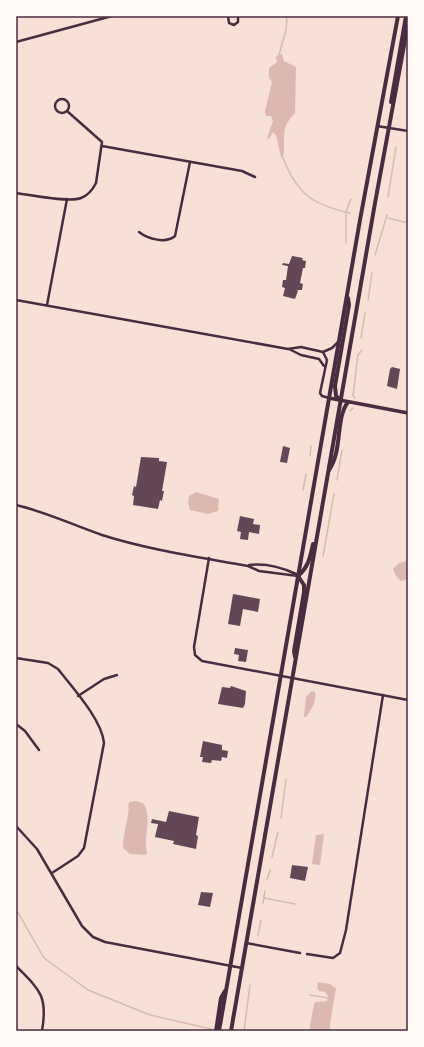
<svg xmlns="http://www.w3.org/2000/svg" width="424" height="1047" font-family="'DM Sans',sans-serif">
<rect width="100%" height="100%" fill="#f7e1d7"/>
<g fill="#dcb8b0">
<path d="M282,54l2,7 12,6 -1,46c-17,18 -8,24 -12,45l-2,-1 -5,-22 -3,-3 -4,7 -2,-1 6,-17 -2,-5h-5l-1,-5 7,-29 -3,-4v-10l8,-6 -1,-6z"/>
<polygon points="196,492 219,499 218,511 208,514 190,510 188,502 189,496"/>
<polygon points="408,561 408,579 401,581 396,576 393,569 399,563"/>
<path d="M312,691l3,1c2,9 -4,18 -9,25h-2l2,-20z"/>
<path d="M136,801l7,2c10,13 0,33 4,49l-1,3 -16,-1 -7,-6c0,-11 3,-21 5,-33 1,-4 0,-8 1,-13z"/>
<polygon points="324,834 320,865 312,864 316,835"/>
<polygon points="318,982 330,984 336,988 329,1031 311,1031 310,1026 314,1004 316,1002 327,1001 328,996 325,992 319,991 317,988"/>
</g>
<g fill="none" stroke-linecap="round" stroke-linejoin="round">
<g stroke="#dcb8b0" stroke-width="1.5">
<polyline points="279,55 286,30 287,18 285,16"/>
<path d="M283,158c14,36 30,47 67,55"/>
<polyline points="388,197 396,147"/>
<polyline points="388,218 408,223"/>
<polyline points="346,243 346,212 351,199"/>
<polyline points="375,255 387,215"/>
<polyline points="368,300 372,273"/>
<polyline points="361,338 365,313"/>
<polyline points="358,355 362,350"/>
<polyline points="355,398 353,396 358,354"/>
<polyline points="350,411 353,408"/>
<polyline points="310,456 311,446"/>
<polyline points="337,480 342,450"/>
<polyline points="303,490 306,474"/>
<polyline points="323,556 334,494"/>
<polyline points="281,818 286,779"/>
<polyline points="272,857 278,832"/>
<polyline points="267,880 270,870"/>
<polyline points="264,898 295,904"/>
<polyline points="263,903 265,891"/>
<polyline points="16,909 44,958 88,990 150,1015 211,1029"/>
<polyline points="258,935 261,920"/>
<polyline points="310,995 328,998"/>
<polyline points="244,1031 250,985"/>
</g>
</g>
<g fill="#644757">
<polygon points="292,256 303,258 302,260 306,261 305,268 303,268 300,283 303,284 302,290 297,290 298,291 295,299 283,296 285,288 282,287 283,280 286,280 288,266 282,265 283,263 289,264"/>
<polygon points="392,367 400,369 397,389 387,386 390,369"/>
<polygon points="283,446 290,448 287,463 280,462"/>
<polygon points="141,457 159,458 159,461 167,462 162,491 164,491 162,501 160,500 158,509 133,505 134,496 132,495 134,486 136,487"/>
<polygon points="240,516 254,519 253,524 260,525 259,534 249,532 248,540 240,539 241,532 237,531"/>
<polygon points="233,594 260,599 258,612 243,609 240,626 228,624"/>
<polygon points="235,648 248,650 246,662 238,661 239,655 234,654"/>
<polygon points="231,686 246,691 245,704 243,708 218,704 222,687 230,688"/>
<polygon points="203,741 222,745 222,750 228,751 227,758 222,757 221,761 212,760 211,763 202,762 203,757 200,757"/>
<polygon points="169,811 199,817 196,835 198,836 196,849 173,844 174,841 155,837 158,824 151,823 152,819 166,822"/>
<polygon points="292,865 308,867 305,881 290,878"/>
<polygon points="201,892 213,893 210,907 198,905"/>
</g>
<g fill="none" stroke-linecap="round" stroke-linejoin="round">
<g stroke="#4a2c40" stroke-width="2.5">
<polyline points="228,16 229,23 234,25 238,22 238,16"/>
<polyline points="16,42 112,16"/>
<circle cx="62" cy="106" r="7"/>
<polyline points="377,126 408,131"/>
<polyline points="102,146 242,171 255,177"/>
<path d="M16,193c15,2 53,10 65,5 8,-3 12,-9 15,-15l6,-41 -35,-31"/>
<path d="M139,232c9,7 27,12 36,4l15,-74"/>
<polyline points="16,300 288,349 301,347 323,352 327,360 320,393 322,396 329,398"/>
<polyline points="47,305 67,199"/>
<polyline points="289,349 301,355 319,359 324,366"/>
<polyline points="323,352 332,348 338,342"/>
<path d="M16,505c30,7 57,20 86,30 47,15 97,22 146,31l11,5 39,5"/>
<polyline points="209,558 194,647 195,655 202,661 408,700"/>
<path d="M249,565c16,-2 32,2 47,9"/>
<path d="M16,658l32,5 10,6c15,19 44,51 46,74l-20,105 -6,8 -26,17"/>
<polyline points="78,696 104,679 117,675"/>
<polyline points="16,724 25,731 39,750"/>
<polyline points="16,826 37,849 82,926 93,937 105,942 242,968"/>
<polyline points="246,943 300,953"/>
<polyline points="307,954 333,958 340,953 346,930 383,695"/>
<path d="M16,966c24,24 32,30 26,65"/>
</g>
<polyline stroke="#4a2c40" stroke-width="3.5" points="329,398 408,413"/>
<g stroke="#4a2c40" stroke-width="4">
<polyline points="391,102 406,16"/>
<polyline points="340,400 336,396 335,386 349,305 348,298"/>
<path d="M329,470c14,-20 6,-51 19,-68"/>
<path d="M299,575c10,-9 11,-18 14,-31"/>
<polyline points="295,657 294,651 304,592 304,585 298,576"/>
<polyline points="216,1031 221,998 225,991"/>
<polyline points="219,1031 360,220 398,16"/>
<polyline points="231,1031 375,203 408,24"/>
</g>
</g>
<rect width="424" height="1047" fill="none" stroke="#fffaf5" stroke-width="34"/>
<rect x="17" y="17" width="390" height="1013" fill="none" stroke="#4a2c40" stroke-width="1.5"/>
</svg>
